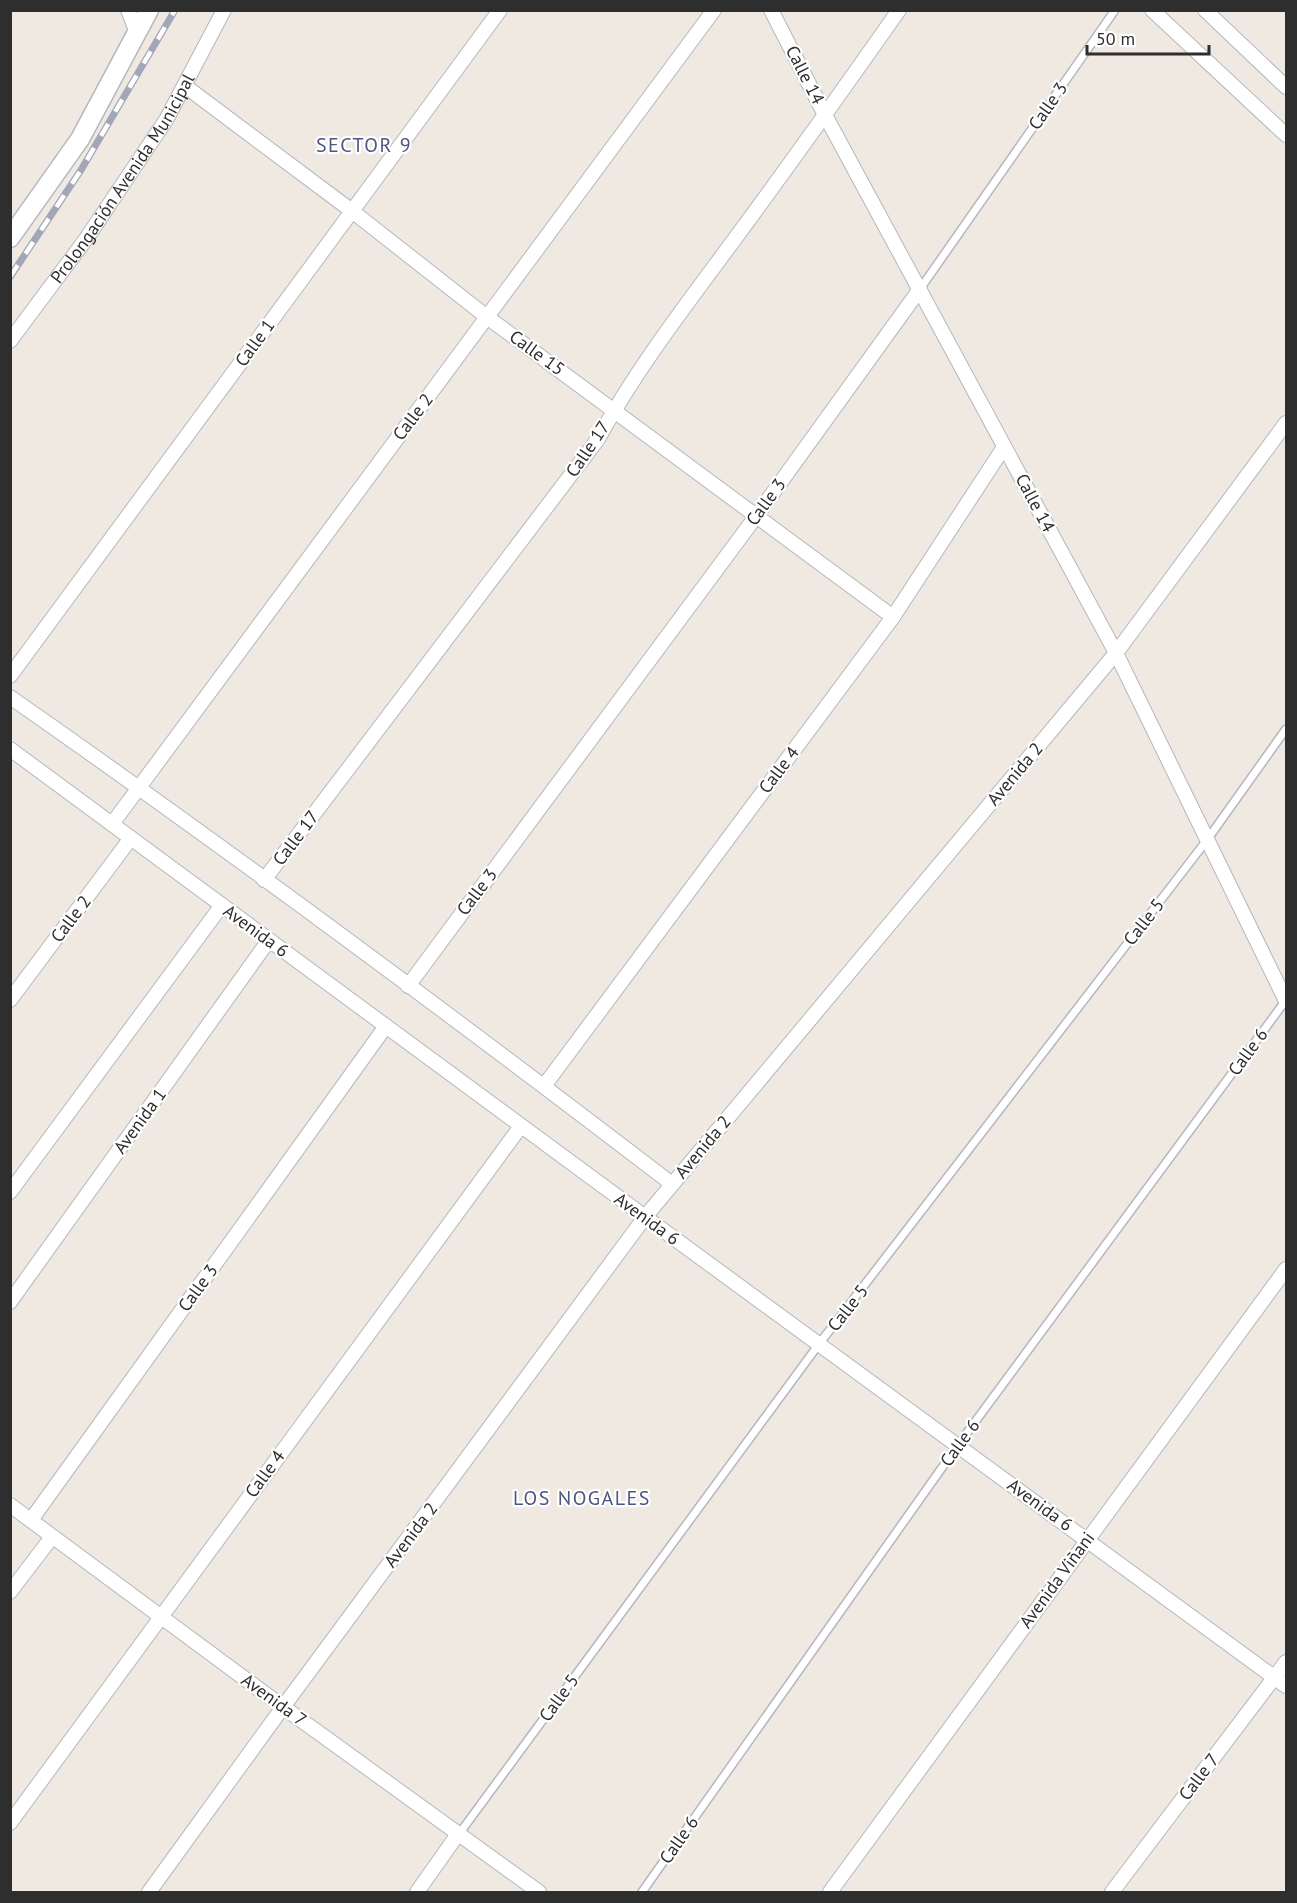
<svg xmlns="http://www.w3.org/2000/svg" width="1297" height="1903" font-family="'PT Sans',sans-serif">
<rect width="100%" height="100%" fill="#efe9e1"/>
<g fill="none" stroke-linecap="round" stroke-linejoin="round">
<defs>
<g id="lane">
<polyline points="920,289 1115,10"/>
<polyline points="459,1834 819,1344 1207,840 1286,729"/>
<polyline points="642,1892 958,1445 1286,1000"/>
</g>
<g id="street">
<polyline points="128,10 137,33"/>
<polyline points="771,10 825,115 1116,653 1286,1001"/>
<polyline points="1152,10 1286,135"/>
<polyline points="1205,10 1286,87"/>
<polyline points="185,86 352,211 487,317 893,617"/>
<path id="s1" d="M10,341l76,-102 80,-119 58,-110"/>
<polyline points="10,676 500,10"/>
<path d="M10,697c225,157 445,321 662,487"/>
<polyline points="10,749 645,1217 1286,1686"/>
<polyline points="112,824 714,10"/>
<path d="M264,880l334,-441c39,-71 88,-134 136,-199 56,-76 111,-153 165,-230"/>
<polyline points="408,986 757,515 920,289"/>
<polyline points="10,1000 131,838"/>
<polyline points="544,1086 893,617 1004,447"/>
<polyline points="10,1192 222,905"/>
<polyline points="10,1302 269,940"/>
<polyline points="10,1505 283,1707 539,1892"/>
<polyline points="31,1520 386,1026"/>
<polyline points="10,1592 52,1537"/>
<polyline points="10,1823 521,1126"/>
<polyline points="149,1892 283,1707 645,1217 1116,653 1286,423"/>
<polyline points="417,1892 458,1834"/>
<polyline points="830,1892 1286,1269"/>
<polyline points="1112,1892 1286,1662"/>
</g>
<polyline id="secondary" points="10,238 80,139 149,10"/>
</defs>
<use href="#lane" stroke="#b4b7c1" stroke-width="10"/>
<use href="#street" stroke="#b4b7c1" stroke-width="16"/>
<use href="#secondary" stroke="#b4b7c1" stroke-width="21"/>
<use href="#lane" stroke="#fff" stroke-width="7"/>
<use href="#street" stroke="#fff" stroke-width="14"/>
<use href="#secondary" stroke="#fff" stroke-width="18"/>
<defs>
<polyline id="rail" points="10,277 81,170 175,10"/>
</defs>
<use href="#rail" stroke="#a3a6b8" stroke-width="7"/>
<use href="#rail" stroke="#fff" stroke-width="4.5" stroke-dasharray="14" stroke-linecap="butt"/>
</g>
<g text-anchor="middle" stroke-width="4.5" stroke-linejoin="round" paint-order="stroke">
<g font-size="18" fill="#2e2e2e" stroke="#fff">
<text transform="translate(805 75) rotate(63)" y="6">Calle 14</text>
<text transform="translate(1048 106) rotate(-55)" y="6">Calle 3</text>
<text dy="6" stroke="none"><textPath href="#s1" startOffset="198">Prolongación Avenida Municipal</textPath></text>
<text transform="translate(255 343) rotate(-54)" y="6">Calle 1</text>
<text transform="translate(537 353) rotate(36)" y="6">Calle 15</text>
<text transform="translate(413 417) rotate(-53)" y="6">Calle 2</text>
<text transform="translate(588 449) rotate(-56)" y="6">Calle 17</text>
<text transform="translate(766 502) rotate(-54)" y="6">Calle 3</text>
<text transform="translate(1035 503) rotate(62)" y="6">Calle 14</text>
<text transform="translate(779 770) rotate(-53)" y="6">Calle 4</text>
<text transform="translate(1015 774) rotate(-50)" y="6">Avenida 2</text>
<text transform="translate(296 838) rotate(-53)" y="6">Calle 17</text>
<text transform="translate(477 892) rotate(-53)" y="6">Calle 3</text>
<text transform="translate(71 919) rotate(-53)" y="6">Calle 2</text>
<text transform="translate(1144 922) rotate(-52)" y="6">Calle 5</text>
<text transform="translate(256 931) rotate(36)" y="6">Avenida 6</text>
<text transform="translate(1248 1052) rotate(-54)" y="6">Calle 6</text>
<text transform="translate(140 1121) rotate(-54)" y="6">Avenida 1</text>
<text transform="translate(703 1147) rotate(-50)" y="6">Avenida 2</text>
<text transform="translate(647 1219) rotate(36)" y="6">Avenida 6</text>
<text transform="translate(198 1288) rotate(-54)" y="6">Calle 3</text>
<text transform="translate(848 1308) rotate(-52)" y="6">Calle 5</text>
<text transform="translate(960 1443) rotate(-54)" y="6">Calle 6</text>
<text transform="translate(265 1474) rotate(-54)" y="6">Calle 4</text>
<text transform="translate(1040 1505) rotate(36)" y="6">Avenida 6</text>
<text transform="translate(411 1535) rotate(-53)" y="6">Avenida 2</text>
<text transform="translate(1057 1580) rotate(-54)" y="6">Avenida Viñani</text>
<text transform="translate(559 1698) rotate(-54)" y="6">Calle 5</text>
<text transform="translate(274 1700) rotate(36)" y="6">Avenida 7</text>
<text transform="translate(1199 1777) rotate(-53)" y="6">Calle 7</text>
<text transform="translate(679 1840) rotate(-55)" y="6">Calle 6</text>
</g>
<g font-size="20" letter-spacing="1.5" fill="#4d5680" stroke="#fff">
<text x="364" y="152">SECTOR 9</text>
<text x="582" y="1505">LOS NOGALES</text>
</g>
</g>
<rect width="1297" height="1903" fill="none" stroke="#2e2e2e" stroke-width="24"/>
<path d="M1087 45v9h122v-9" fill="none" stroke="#2e2e2e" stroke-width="3"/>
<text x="1096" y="45" font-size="18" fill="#2e2e2e" stroke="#ffffff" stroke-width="4.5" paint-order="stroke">50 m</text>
</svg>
